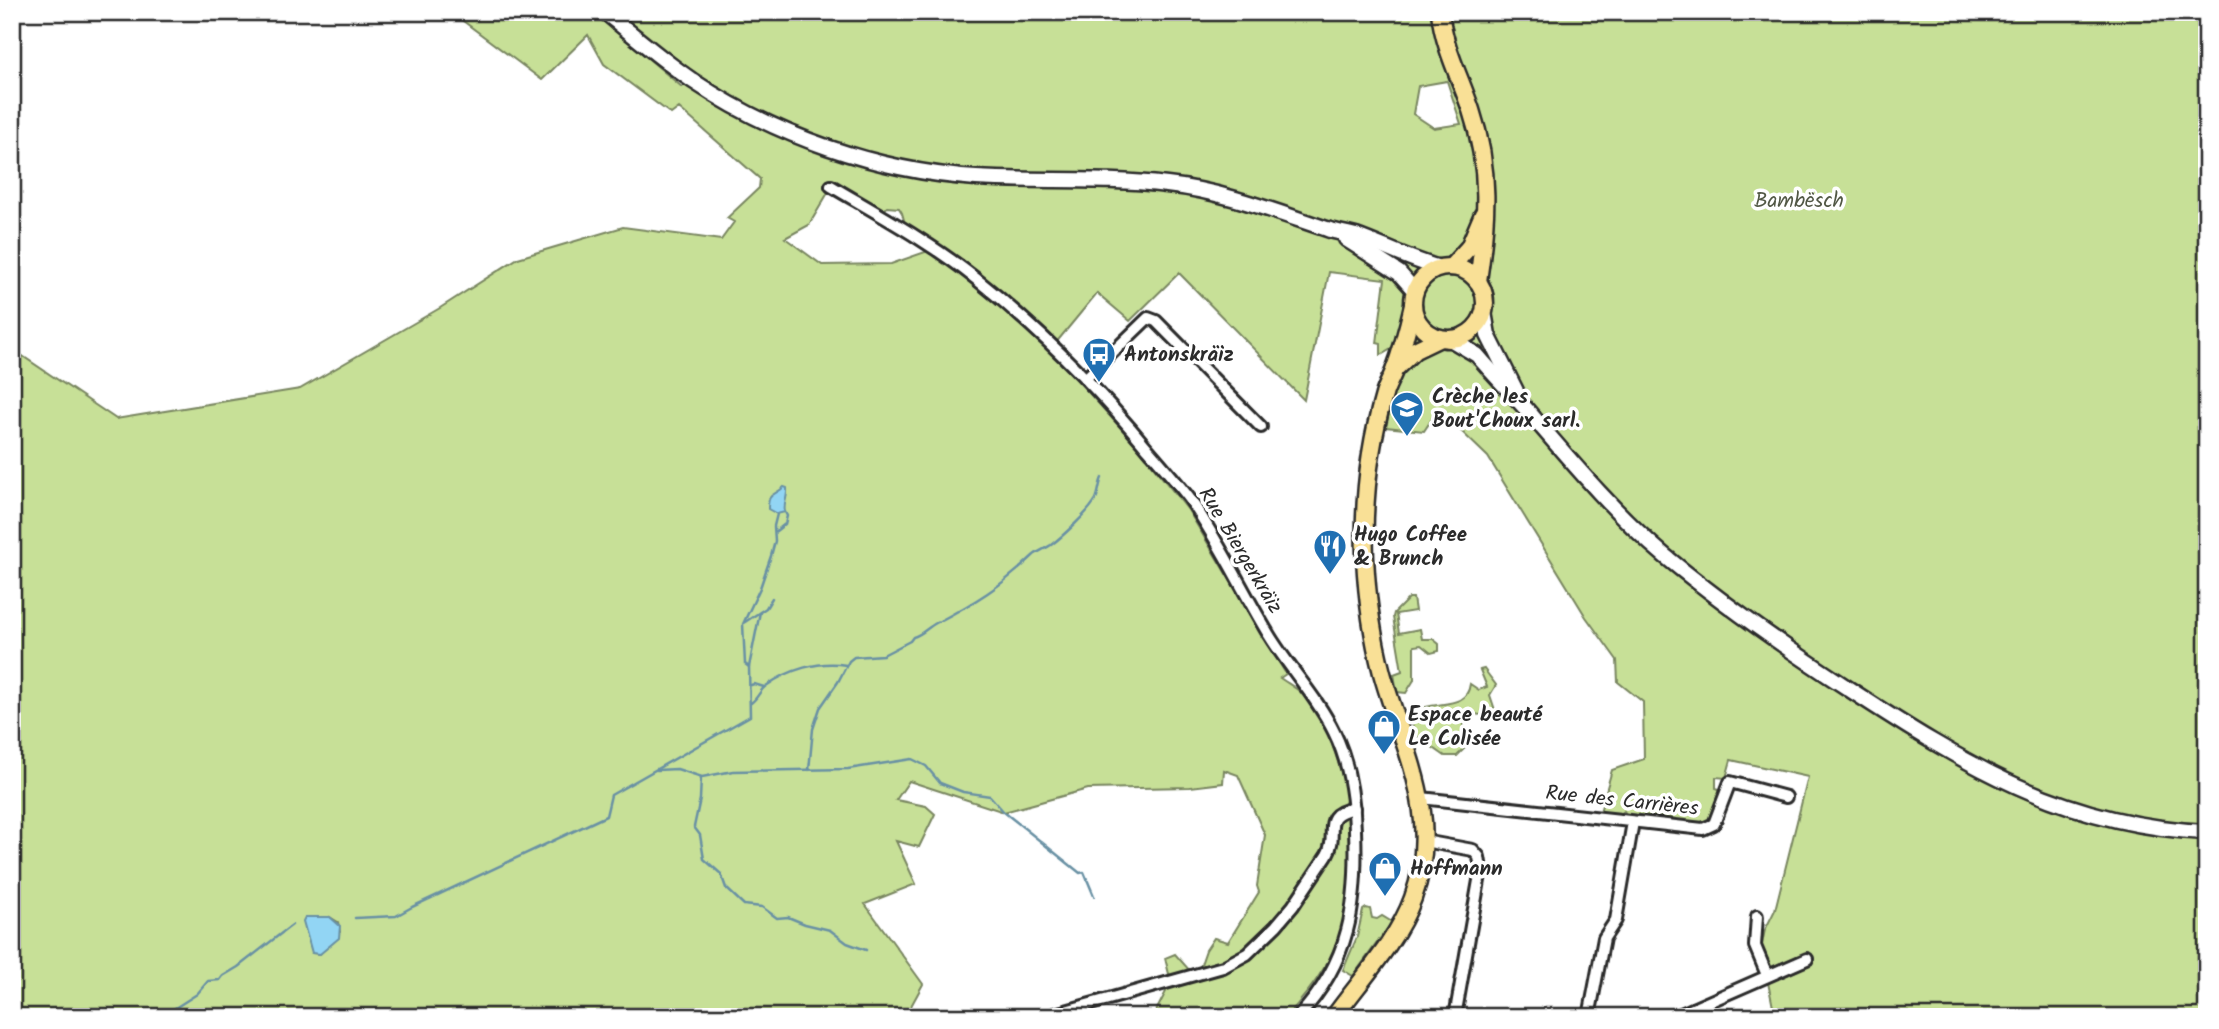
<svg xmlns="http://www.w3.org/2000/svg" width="2219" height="1029" font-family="Kalam,sans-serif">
<rect width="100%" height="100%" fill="#fff"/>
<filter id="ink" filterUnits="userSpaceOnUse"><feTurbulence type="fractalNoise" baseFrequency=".0143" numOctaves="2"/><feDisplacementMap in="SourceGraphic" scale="14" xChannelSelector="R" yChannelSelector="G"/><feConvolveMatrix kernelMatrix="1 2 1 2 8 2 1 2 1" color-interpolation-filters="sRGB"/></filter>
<g filter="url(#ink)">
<g fill="#c7e097" stroke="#798661" stroke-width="2" fill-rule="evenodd">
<path d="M455,12h28l4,4 3,-4h103l89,75 16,-11 -80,-64h1589v1005h-432l-14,-69 4,-18 10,-20 33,-133 -77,-17 -5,18 -10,-1v11l6,2 -6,25 -12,11 -50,-9h-26l-4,-6 -7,6 -14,-2 -3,-3 12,-42 32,-11 -1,-57 -25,-20 -1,-22 -31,-43 -98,-160 -30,-29 -24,-12 -10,15 -38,-4 4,-18 -7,-11 16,-64 -8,15 -10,6v-11l-4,-1 8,-64 -56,-7 -25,128 -125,-127 -49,48 -33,-28 -47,57 86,95 52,65 98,164 -6,4c7,5 16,10 23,16 24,24 36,70 45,102l-6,14 7,5c2,92 2,132 -63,202h-133l18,-35 -6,-24 10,-4 15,17 9,-1 7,-20 8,-12 14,4 31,-50 -2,-6 8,-51 -27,-60 -14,-5 -1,13 -33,4 -102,2 -84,23 -95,-31 -13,19 30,6 9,8 -16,33 -23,-6 20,43 -51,20 58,80 -18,33h-893v-668l104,70 184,-30 140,-81 78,-50 105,-31 98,13 13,-18 -7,-4 32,-30 1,-9 -81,-71 -8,6 -67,-50 -16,-29 -46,45 -87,-65zM1447,81l14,43 -27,4 -21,-14 5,-28zM832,186l48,29 7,-8 12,1 3,5 5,18 27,18 -43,15 -69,1 -37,-27 24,-13zM330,917l8,5 2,10 -20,22 -8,-1z"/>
<polygon points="1409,598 1413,598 1415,611 1396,614 1399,633 1420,629 1422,639 1433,639 1439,644 1439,651 1431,653 1421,645 1414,646 1414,680 1406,693 1397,692 1394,674 1402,671 1393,617 1394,613"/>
<path d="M1484,669l12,16 -6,10 5,15 -5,6 -17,-2 -10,11 3,22 -9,9h-12l-30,-21 -5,-19c5,-3 11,-7 16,-9 18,-5 41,0 44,-23l9,6 8,-3 -7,-17z"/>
<polygon points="1366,908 1370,909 1372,918 1377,919 1382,916 1392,922 1353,976 1343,970 1357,937 1363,910"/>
</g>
<g fill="#92d5f4" stroke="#6991a4" stroke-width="2">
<path d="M784,487l3,1c1,9 -4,16 -2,24l-8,2 -9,-5c0,-17 5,-12 16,-22z"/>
<polygon points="305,917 330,917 340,926 339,938 320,954 312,953 303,921"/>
</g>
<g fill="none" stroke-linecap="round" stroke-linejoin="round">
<g stroke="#6991a4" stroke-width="2.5">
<polyline points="776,531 785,524 787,516 785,512"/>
<polyline points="745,622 760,612"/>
<polyline points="749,667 745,664 743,624 760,588 771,556 775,541 774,526 777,514"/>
<polyline points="751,685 754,684 764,687"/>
<path d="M751,703c7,-5 9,-13 15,-17 22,-16 53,-26 80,-21"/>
<polyline points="657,770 677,769 702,777 733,771 848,769 912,759 926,766 940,783 963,792 990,796 1004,812 1080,873 1084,872 1094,896"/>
<path d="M809,770l4,-41 7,-21 18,-26 11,-21 5,-4 29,-2 27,-14 3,-4c9,-2 15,-10 23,-14 38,-20 66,-37 97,-67 4,-4 12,-7 18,-11 12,-9 38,-33 45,-46 3,-6 3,-15 6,-21"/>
<polyline points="701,778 700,799 694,827 700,835 704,859 721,874 726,888 744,905 762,907 777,918 788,917 805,924 830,930 847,943 866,950"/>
<polyline points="355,918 396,916 412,907 606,816 611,795 750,716 749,667 760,612 766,608 772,598"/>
<polyline points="161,1017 197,994 208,981 220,980 223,976 238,967 292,925"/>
</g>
<defs>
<g id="street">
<path d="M831,186c49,29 99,56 144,92 63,50 121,108 173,171 14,16 28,32 41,49 30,43 53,92 80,137 20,33 48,62 65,97 15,30 20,65 21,98 3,73 -5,132 -57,187"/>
<polyline points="1086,378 1148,318 1156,321 1261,427"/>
<polyline points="1421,798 1703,829 1714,824 1730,782 1786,797"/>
<polyline points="1424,841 1473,850 1479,857 1481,869 1455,1017"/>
<polyline points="1757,916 1755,946 1767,975"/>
<path d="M1044,1017l179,-50 24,-13 29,-28 17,-20 34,-51c13,-22 -9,-40 27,-47"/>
<polyline points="1589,1017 1604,938 1616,920 1633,822"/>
<polyline points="1674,1017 1807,959"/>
</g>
<g id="secondary">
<path d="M605,12c29,24 57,48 88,69 82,55 184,90 283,97 63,4 127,-1 191,7 56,6 109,27 163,45 8,2 17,4 26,6 28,10 54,24 84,32"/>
<polyline points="1346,239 1399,273 1415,291"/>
<polyline points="1484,312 1488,335 1516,391"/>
<path d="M1450,339l27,16c16,19 33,36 50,55 43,50 87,103 138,146 58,48 121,92 184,133 115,75 216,137 358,143"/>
</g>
<g id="primary">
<path d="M1440,12c4,36 20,65 31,98 20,60 16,110 7,171"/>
<circle cx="1449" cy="303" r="36"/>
<polyline points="1451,267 1469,247 1483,214"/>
<polyline points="1396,368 1415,350 1440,338"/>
<path d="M1334,1017c26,-36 64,-77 79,-119 30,-82 -10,-149 -31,-225 -10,-38 -15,-77 -17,-115 -2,-54 4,-111 19,-163 2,-8 7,-16 10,-24 8,-21 14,-44 19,-66"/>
</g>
</defs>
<use href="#street" stroke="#2b2b2b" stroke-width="16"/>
<use href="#secondary" stroke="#2b2b2b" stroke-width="19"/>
<use href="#primary" stroke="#2b2b2b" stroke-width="21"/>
<use href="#street" stroke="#fff" stroke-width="10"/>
<use href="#secondary" stroke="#fff" stroke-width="14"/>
<use href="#primary" stroke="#f9e096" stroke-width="16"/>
</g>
</g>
<defs>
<symbol id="bus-pin" viewBox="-11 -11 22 30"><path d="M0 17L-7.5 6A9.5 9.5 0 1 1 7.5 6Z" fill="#1f6fb2" stroke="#fff"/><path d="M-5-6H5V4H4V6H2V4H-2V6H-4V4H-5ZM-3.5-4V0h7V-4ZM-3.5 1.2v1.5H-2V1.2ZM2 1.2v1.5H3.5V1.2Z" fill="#fff"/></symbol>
<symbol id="school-pin" viewBox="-11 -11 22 30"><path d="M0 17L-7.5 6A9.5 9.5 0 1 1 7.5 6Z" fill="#1f6fb2" stroke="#fff"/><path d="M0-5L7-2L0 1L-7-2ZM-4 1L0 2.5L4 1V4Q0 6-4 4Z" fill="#fff"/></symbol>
<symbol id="restaurant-pin" viewBox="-11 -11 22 30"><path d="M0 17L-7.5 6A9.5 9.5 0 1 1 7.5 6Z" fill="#1f6fb2" stroke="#fff"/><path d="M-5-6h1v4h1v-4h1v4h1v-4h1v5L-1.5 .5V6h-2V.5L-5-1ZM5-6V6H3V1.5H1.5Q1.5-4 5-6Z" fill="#fff"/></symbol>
<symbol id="shop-pin" viewBox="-11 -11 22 30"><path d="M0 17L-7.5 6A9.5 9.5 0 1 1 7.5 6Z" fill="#1f6fb2" stroke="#fff"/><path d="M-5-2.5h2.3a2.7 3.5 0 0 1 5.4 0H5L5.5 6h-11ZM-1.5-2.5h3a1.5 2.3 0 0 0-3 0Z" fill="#fff"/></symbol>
</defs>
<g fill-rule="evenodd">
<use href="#bus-pin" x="1080" y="335" width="38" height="52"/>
<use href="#school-pin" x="1388" y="389" width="38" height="52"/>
<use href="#restaurant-pin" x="1311" y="527" width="38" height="52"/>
<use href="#shop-pin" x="1365" y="707" width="38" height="52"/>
<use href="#shop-pin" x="1366" y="849" width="38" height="52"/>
</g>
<g text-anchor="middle" stroke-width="7" stroke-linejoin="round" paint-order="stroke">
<g font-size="21" fill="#525846" stroke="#fff">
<text x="1799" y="207">Bambësch</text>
</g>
<g font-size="21" font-weight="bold" fill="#2b2b2b" stroke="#fff" text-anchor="start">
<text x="1124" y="361">Antonskräiz</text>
<text x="1432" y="403">Crèche les<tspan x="1432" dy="24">Bout'Choux sarl.</tspan></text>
<text x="1354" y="541">Hugo Coffee<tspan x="1354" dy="24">&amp; Brunch</tspan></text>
<text x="1408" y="721">Espace beauté<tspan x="1408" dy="24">Le Colisée</tspan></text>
<text x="1410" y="875">Hoffmann</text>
</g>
<g font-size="21" fill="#2b2b2b" stroke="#fff">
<text transform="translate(1241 550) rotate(59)" y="7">Rue Biergerkräiz</text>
<text transform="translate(1622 800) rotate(6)" y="7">Rue des Carrières</text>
</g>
</g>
<rect width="2219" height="1029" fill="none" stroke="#fff" stroke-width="42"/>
<rect x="21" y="21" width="2177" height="987" fill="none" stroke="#2b2b2b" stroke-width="2.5" filter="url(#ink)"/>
</svg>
